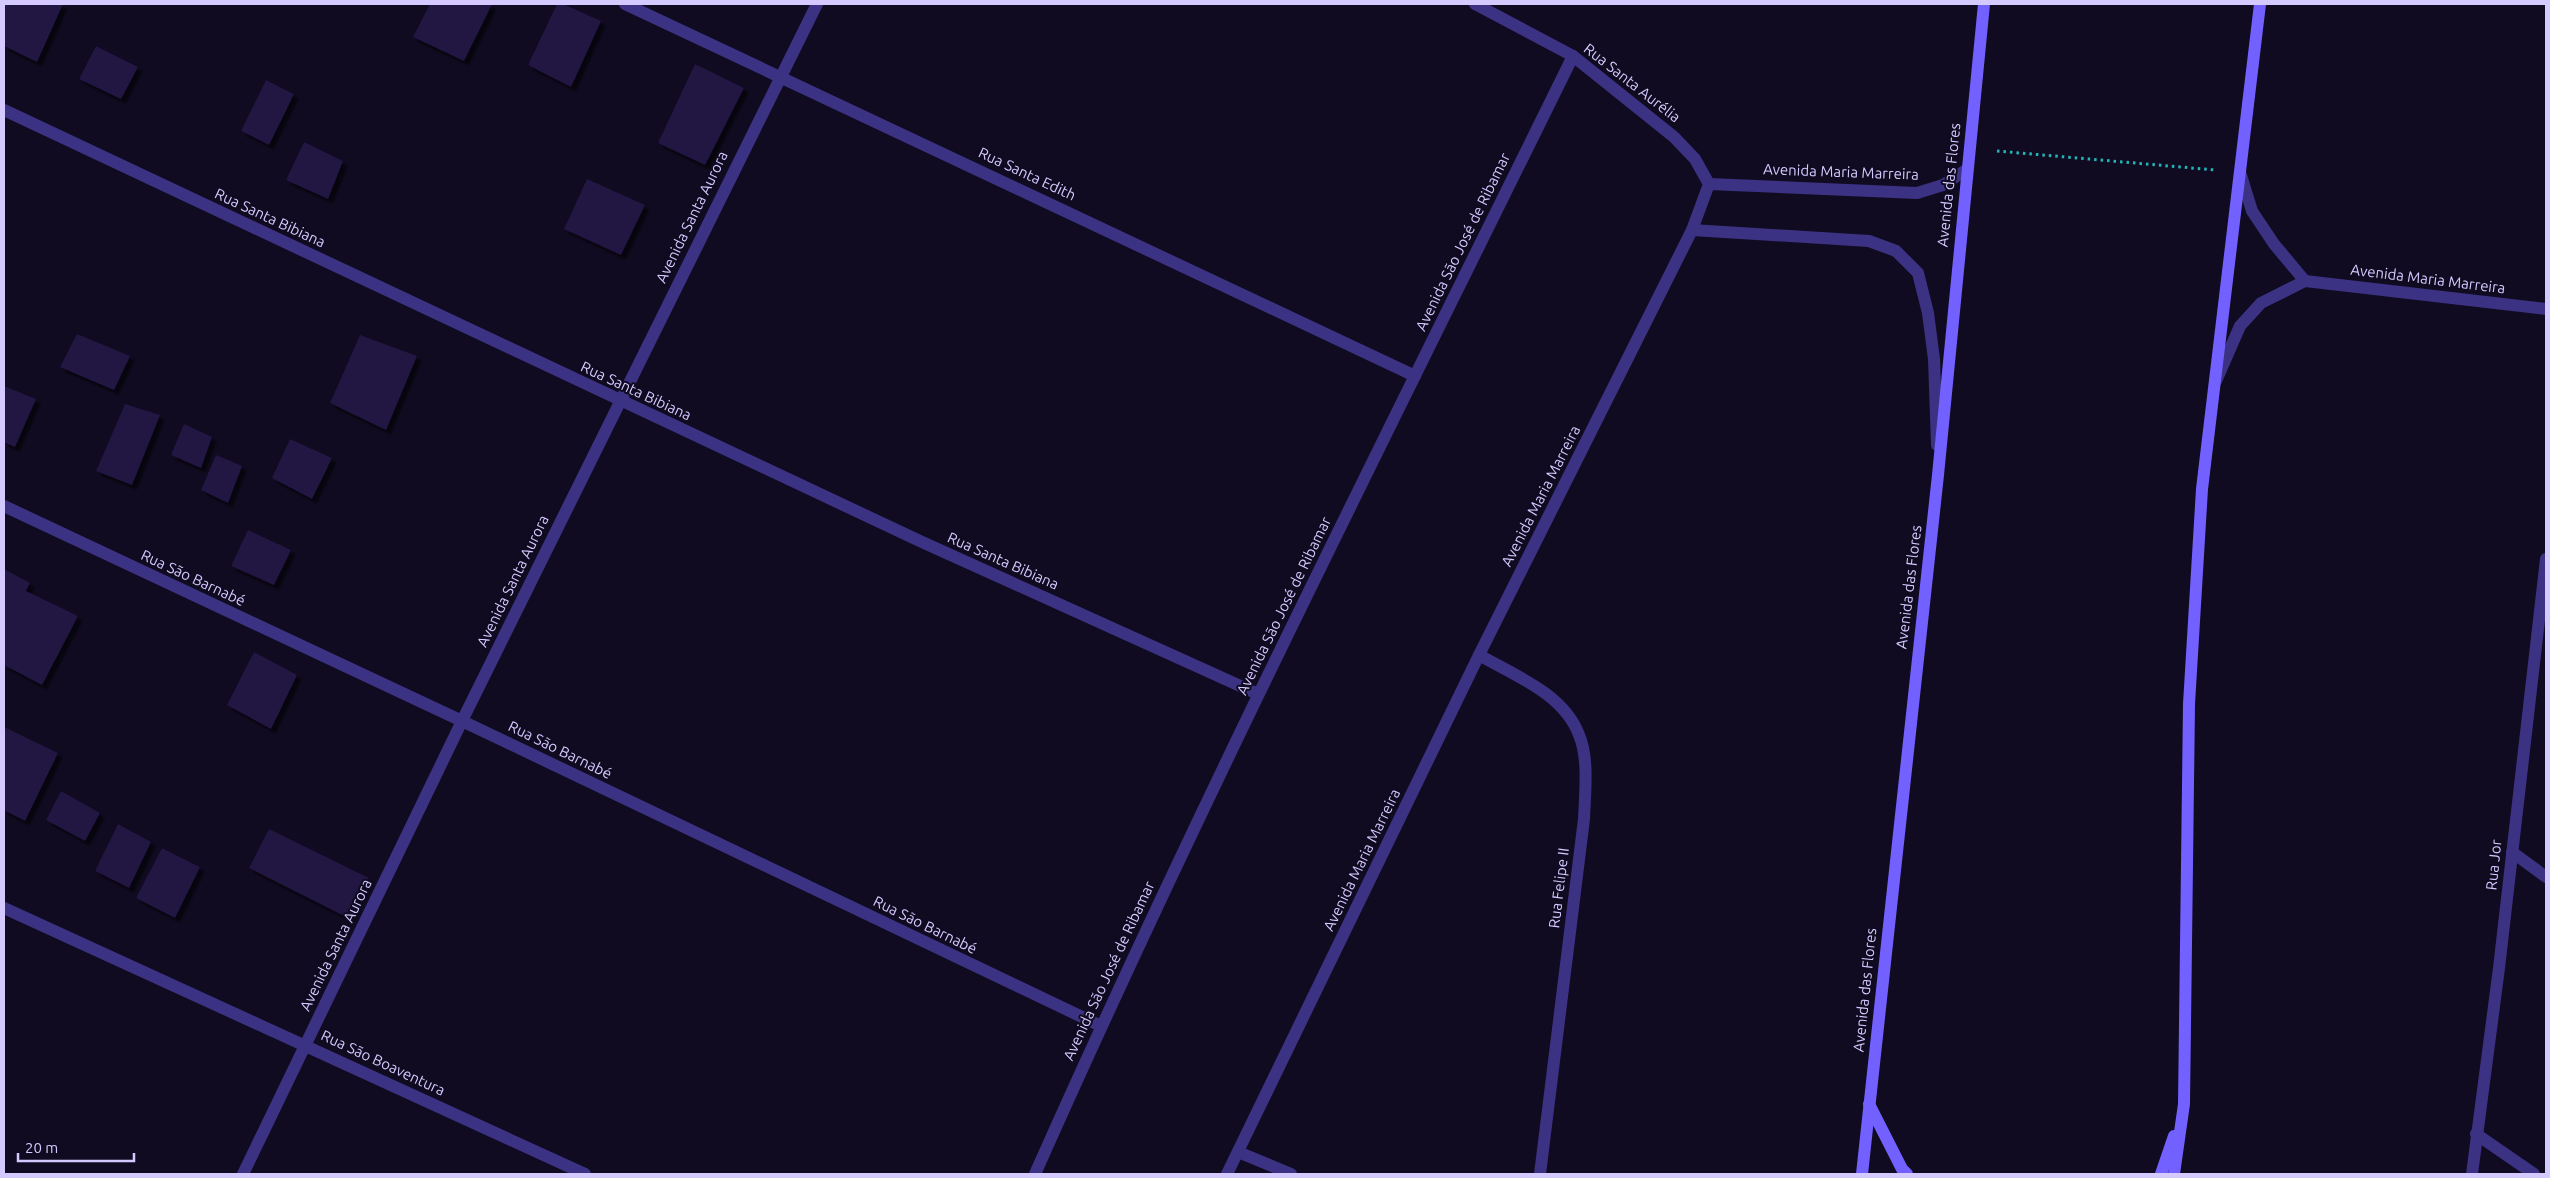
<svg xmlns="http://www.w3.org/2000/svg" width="2550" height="1178" font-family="Ubuntu,sans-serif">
<defs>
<filter id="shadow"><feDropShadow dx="4.5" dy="4.5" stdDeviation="1" flood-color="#0009"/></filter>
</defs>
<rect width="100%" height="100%" fill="#100b20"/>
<g fill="#221542" filter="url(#shadow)">
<polygon points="4,4 63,4 37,62 4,46"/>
<polygon points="430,4 492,4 464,61 413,37"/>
<polygon points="557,4 563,4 601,21 571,87 528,65"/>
<polygon points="96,46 138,67 121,99 79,79"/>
<polygon points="695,64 744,88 705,165 658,143"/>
<polygon points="266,80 294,94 269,145 241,131"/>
<polygon points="304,142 343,161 328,199 286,180"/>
<polygon points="587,179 645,205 621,255 564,229"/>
<polygon points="77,334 130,356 114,390 60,367"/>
<polygon points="360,335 417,356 386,430 330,403"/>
<polygon points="4,386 36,399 15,447 4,442"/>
<polygon points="125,404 160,415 132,485 96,471"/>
<polygon points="184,424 212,437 201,468 171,455"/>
<polygon points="290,439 332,458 312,499 272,478"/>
<polygon points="216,455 242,466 228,503 201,490"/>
<polygon points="248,530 291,550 274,585 231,566"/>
<polygon points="4,569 30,583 26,591 78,616 42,685 4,665"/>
<polygon points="254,652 297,675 271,729 227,705"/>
<polygon points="4,727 58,753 25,821 4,810"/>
<polygon points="61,791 100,813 85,841 46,820"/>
<polygon points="118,824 151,842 129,888 95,871"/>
<polygon points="269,829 369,878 348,918 249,868"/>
<polygon points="162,848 200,867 175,918 136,898"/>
</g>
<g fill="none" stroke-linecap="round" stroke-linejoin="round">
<polyline stroke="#23b6b9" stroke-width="3" stroke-dasharray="2.5 4" stroke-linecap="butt" points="1997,151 2215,170"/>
<g stroke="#3c3283" stroke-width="12">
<polyline points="625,4 1415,376"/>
<polyline points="4,110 922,542 1258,694"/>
<polyline points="2240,172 2252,211 2274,244 2305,281"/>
<polyline points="1709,184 1917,193 1943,185 1966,170"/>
<polyline points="1692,230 1869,241 1896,251 1918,273 1928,313 1934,359 1937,445"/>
<polyline points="2216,381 2240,326 2261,303 2305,281 2546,309"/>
<polyline points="4,506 462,721 1101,1026"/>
<path d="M1479,655c35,20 85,39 100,80 10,23 6,58 5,84l-44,355"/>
<polyline points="2512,852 2546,877"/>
<polyline points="4,908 585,1174"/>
<polyline points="2476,1134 2534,1174"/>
<polyline points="1238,1152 1291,1174"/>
<path d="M1035,1174c168,-378 355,-746 538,-1118"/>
<polyline points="1227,1174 1479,655 1692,230 1709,184 1695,159 1674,137 1573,56 1475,4"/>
<polyline points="2472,1174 2499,968 2546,559"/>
</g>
<polyline stroke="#3c3283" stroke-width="12" points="243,1174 462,721 817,4"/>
<g stroke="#7261ff" stroke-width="12">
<polyline points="1869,1104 1902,1169 1907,1174"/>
<polyline points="1862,1174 1938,475 1984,4"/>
<polyline points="2161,1174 2174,1136"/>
<polyline points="2174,1174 2184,1104 2189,704 2202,489 2260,4"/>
</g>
</g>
<g text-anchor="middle" stroke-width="4" stroke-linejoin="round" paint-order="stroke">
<g font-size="15" fill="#d4caff" stroke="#100b20">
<text transform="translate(1632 83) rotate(38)" y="5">Rua Santa Aurélia</text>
<text transform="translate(1841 172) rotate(2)" y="5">Avenida Maria Marreira</text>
<text transform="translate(1027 174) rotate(25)" y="5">Rua Santa Edith</text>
<text transform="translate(1949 185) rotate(-84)" y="5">Avenida das Flores</text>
<text transform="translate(692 217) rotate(-64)" y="5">Avenida Santa Aurora</text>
<text transform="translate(270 218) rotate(25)" y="5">Rua Santa Bibiana</text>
<text transform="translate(1463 242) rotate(-64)" y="5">Avenida São José de Ribamar</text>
<text transform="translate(2428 279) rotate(7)" y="5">Avenida Maria Marreira</text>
<text transform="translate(636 391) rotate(25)" y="5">Rua Santa Bibiana</text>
<text transform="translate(1541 496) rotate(-63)" y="5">Avenida Maria Marreira</text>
<text transform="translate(1003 561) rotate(24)" y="5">Rua Santa Bibiana</text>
<text transform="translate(193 578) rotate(25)" y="5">Rua São Barnabé</text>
<text transform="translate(513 581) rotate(-64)" y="5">Avenida Santa Aurora</text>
<text transform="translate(1909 587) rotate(-83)" y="5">Avenida das Flores</text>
<text transform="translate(1284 606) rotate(-64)" y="5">Avenida São José de Ribamar</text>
<text transform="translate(560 750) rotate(26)" y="5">Rua São Barnabé</text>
<text transform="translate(1362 860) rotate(-64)" y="5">Avenida Maria Marreira</text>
<text transform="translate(2494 865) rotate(-84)" y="5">Rua Jor</text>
<text transform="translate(1559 888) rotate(-83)" y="5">Rua Felipe II</text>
<text transform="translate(925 925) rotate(26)" y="5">Rua São Barnabé</text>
<text transform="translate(336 945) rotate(-64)" y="5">Avenida Santa Aurora</text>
<text transform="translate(1109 971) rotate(-65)" y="5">Avenida São José de Ribamar</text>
<text transform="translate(1865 990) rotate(-84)" y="5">Avenida das Flores</text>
<text transform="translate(383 1063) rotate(25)" y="5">Rua São Boaventura</text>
</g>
</g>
<rect width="2550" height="1178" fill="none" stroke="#d4caff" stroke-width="10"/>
<path d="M18 1153v8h116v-8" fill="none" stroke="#d4caff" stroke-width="2.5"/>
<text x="25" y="1153" font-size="15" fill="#d4caff" stroke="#100b20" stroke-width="4" paint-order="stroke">20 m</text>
</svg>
